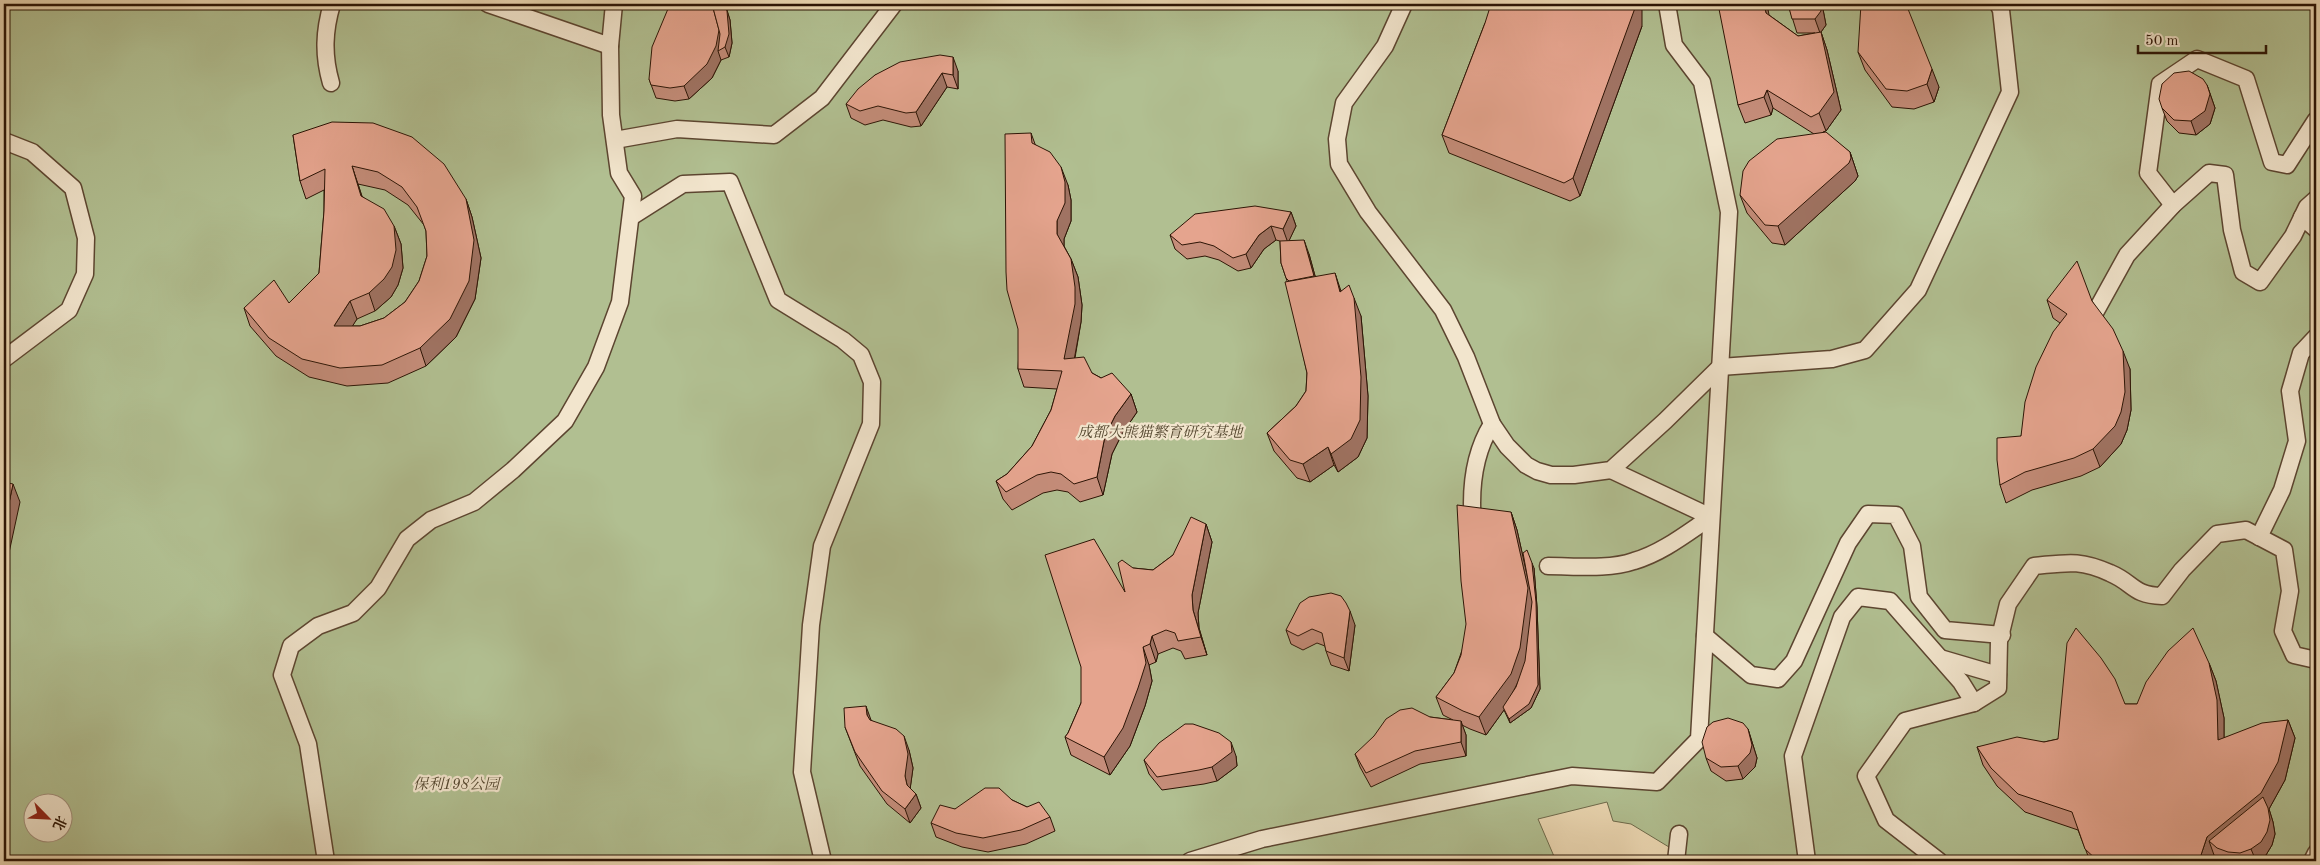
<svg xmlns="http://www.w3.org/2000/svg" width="2320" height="865" font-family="'Old Standard TT','Noto Serif SC',serif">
<rect width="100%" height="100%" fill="#ebd7b2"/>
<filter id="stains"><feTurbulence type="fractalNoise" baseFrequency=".004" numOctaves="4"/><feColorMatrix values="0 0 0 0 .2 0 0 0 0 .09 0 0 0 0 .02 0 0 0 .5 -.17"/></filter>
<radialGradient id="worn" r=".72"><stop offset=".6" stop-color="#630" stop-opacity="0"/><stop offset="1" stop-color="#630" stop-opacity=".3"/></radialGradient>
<path fill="#b1bf91" stroke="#6e6a4b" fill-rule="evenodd" d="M4,4h2312v857h-624l-61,-37 -18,-3 -6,-19 -69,17 18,42h-1552zM32,802h30v30h-30z"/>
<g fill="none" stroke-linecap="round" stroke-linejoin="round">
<defs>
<g id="minor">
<polyline points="488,4 610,46"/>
<polyline points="1404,4 1385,46 1344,103 1337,139 1339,164 1368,212 1443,310 1466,357 1492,424 1507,446 1526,465 1537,471 1551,475 1574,475 1611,470 1665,421 1720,367 1832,359 1865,350 1918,290 2010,92 2001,10 1998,4"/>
<path d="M331,83c-8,-28 -7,-52 1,-79"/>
<polyline points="615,140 677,129 774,135 822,98 894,4"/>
<polyline points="4,141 32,152 73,188 86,238 85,274 69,310 4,359"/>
<polyline points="2173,205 2148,173 2160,84 2197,59 2246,79 2272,162 2287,165 2316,120"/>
<polyline points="631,217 683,184 730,182 778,300 843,340 861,355 872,382 871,424 822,546 811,625 802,772 823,861"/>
<polyline points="2302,217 2316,229"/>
<polyline points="2096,311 2127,255 2173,205 2209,173 2225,175 2232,230 2243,272 2260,282 2293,236 2307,207 2316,199"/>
<polyline points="1611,470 1711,517"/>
<path d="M1473,524c-3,-34 1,-71 19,-100"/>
<polyline points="2259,537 2282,490 2297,441 2290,391 2301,353 2316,337"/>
<path d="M1548,566c27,0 60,4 86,-5 28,-8 53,-28 77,-44"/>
<polyline points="1705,636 1751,675 1778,679 1794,661 1848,543 1868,514 1896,515 1912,546 1919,597 1945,630 2002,635"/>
<polyline points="1940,658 1998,675"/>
<polyline points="326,861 308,744 282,675 291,646 318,626 353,613 378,588 407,539 431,520 474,502 513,470 565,421 596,367 620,302 633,196 619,173 611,115 610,46 614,4"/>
<polyline points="1190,861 1262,839 1572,776 1657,782 1699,739 1729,212 1702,82 1674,45 1667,4"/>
<polyline points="1676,861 1679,834"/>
<polyline points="1807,861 1793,756 1842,617 1858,597 1890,601 1961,682 1974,703"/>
<path d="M1939,861l-53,-41 -20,-44 39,-55 69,-18 24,-15 1,-47 9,-37 26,-38c32,-3 45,-7 76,7 24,10 22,22 52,23l20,-26 35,-36 29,-4 38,20 6,41 -7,40 11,24 22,5"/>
<polyline points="2312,861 2316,853"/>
</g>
</defs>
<use href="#minor" stroke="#5c4530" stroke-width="19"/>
<use href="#minor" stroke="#f2e5cd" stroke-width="16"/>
</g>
<g fill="#c58d7a" stroke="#2c1405" fill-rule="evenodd">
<polygon points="725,4 730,20 732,43 729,57 721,60 712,78 689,99 675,101 656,98 649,79"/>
<polygon points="1788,4 1822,4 1826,25 1821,32 1827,50 1841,110 1826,131 1823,132 1850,152 1858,176 1855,181 1785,245 1772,243 1747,213 1740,195 1814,134 1773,108 1771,115 1745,123 1738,105 1769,15 1798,36 1815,33 1797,33"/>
<polygon points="1485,23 1642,26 1580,196 1570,201 1449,153 1442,135"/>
<polygon points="1858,52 1939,87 1934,102 1914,109 1892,107 1865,70"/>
<polygon points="958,71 958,89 947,87 921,126 911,127 883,120 865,125 851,118 846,104 875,75"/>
<polygon points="2207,85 2215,108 2210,124 2196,135 2179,133 2167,121 2162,108"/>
<polygon points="1031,133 1035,144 1068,185 1071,200 1071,221 1064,239 1064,246 1071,259 1078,277 1082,305 1081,322 1075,358 1092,373 1131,394 1137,412 1122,434 1112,454 1103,495 1080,502 1068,492 1057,490 1043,493 1012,510 1003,499 996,481 1007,474 1032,446 1051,410 1057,389 1024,387 1018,369"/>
<path d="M293,135l173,64 6,18 9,41 -6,41 -19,38 -30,29 -38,17 -41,3 -38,-9 -33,-21 -26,-30 -6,-18 45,-5 30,-30 5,-62v-21l-18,9 -6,-18zM358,184l27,6 23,15 16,20 2,6 1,25 -8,25 -14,21 -21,16 -24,8h-8l5,-7 18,-8 16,-14 7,-12 5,-17 -2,-24 -7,-18 -32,-30z"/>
<polygon points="1291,212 1296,226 1289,240 1309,254 1315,276 1342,291 1361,316 1368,396 1367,438 1358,457 1338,472 1334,465 1310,482 1297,478 1274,451 1267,433 1296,406 1306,391 1307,373 1287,281 1281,263 1280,241 1276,240 1264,249 1251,268 1238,271 1219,260 1205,256 1187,259 1175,249 1170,235"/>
<polygon points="2047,300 2092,301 2130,369 2131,410 2127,430 2121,444 2100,467 2081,476 2032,490 2006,503 2000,485 2021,436 2060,323 2053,318"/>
<polygon points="1511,512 1517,530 1527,575 1534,568 1537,607 1540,689 1531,708 1510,723 1504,710 1486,735 1470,729 1462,725 1466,735 1466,756 1420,764 1371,787 1360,767 1355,754 1430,717 1453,720 1443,715 1436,697 1454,673"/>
<polygon points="1206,524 1212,542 1198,613 1199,628 1207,655 1185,659 1181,651 1173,648 1158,654 1156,662 1149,665 1152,681 1145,706 1130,746 1110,775 1071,755 1065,737 1068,733 1081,703 1133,568 1153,570 1173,555"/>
<polygon points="1355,625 1349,671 1331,665 1326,651 1325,646 1317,643 1303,650 1291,644 1286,630"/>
<polygon points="2209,663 2216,681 2224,718 2224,738 2288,720 2295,738 2285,780 2269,809 2273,822 2275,834 2272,845 2266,855 2258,861 2221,861 2214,855 2211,861 2090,861 2078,830 2025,812 1997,786 1983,765 1977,747 2044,742 2058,739 2125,704 2137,704"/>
<polygon points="871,720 909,750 913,768 910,789 916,794 921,808 910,823 887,804 860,766 845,727"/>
<polygon points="1748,729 1757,758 1755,767 1743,779 1726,781 1711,771 1706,758"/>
<polygon points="1236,756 1237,766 1217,781 1204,784 1162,790 1149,774 1144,760"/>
<polygon points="1012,800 1027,807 1050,817 1055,831 1026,844 988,852 962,847 936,837 931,823 955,809"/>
</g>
<g fill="#a07363" stroke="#2c1405">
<polygon points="725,4 730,20 732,43 729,57 725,47"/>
<polygon points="1635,4 1642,4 1642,26 1580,196 1573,178"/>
<polygon points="1764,4 1767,4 1772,31 1766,13"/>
<polygon points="1820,4 1822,4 1826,25 1821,32 1827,50 1841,110 1826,131 1819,113 1820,33 1815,19"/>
<polygon points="719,30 724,44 718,51 721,60 712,78 689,99 684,86"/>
<polygon points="953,57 958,71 958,89 953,75"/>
<polygon points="1932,69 1939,87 1934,102 1927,84"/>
<polygon points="942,73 947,87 921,126 916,112"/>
<polygon points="2207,85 2215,108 2210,124 2196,135 2191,121"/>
<polygon points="1767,90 1773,108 1771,115 1764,97"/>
<polygon points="1850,152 1858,176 1855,181 1785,245 1778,226"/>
<polygon points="352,166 358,184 367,214 361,196"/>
<polygon points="1061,167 1068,185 1071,200 1071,221 1064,239 1064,252 1057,234 1057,221"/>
<polygon points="466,199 472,217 481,258 475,299 456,337 426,366 420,348"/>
<polygon points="1291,212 1296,226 1288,243 1283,229"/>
<polygon points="394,226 401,244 403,268 398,285 391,297 375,311 369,293"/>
<polygon points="1271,226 1276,240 1264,249 1251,268 1246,254 1259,235"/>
<polygon points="1304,240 1309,254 1320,294 1315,280"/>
<polygon points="1071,259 1078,277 1082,305 1081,322 1071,377 1064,359"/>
<polygon points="1335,273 1341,291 1347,310 1340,292"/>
<polygon points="1354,298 1361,316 1368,396 1367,438 1358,457 1338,472 1331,454"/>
<polygon points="350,301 357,319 341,344 334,326"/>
<polygon points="2123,351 2130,369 2131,410 2127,430 2121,444 2100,467 2093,449"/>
<polygon points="1131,394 1137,412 1122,434 1112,454 1103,495 1097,477 1105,436 1115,416"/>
<polygon points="1328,447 1334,465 1310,482 1303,464"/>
<polygon points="13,484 20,502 4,576 4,527"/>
<polygon points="1511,512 1517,530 1534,606 1526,666 1504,710 1486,735 1479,717"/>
<polygon points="1206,524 1212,542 1198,613 1199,628 1207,655 1201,637 1193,610 1192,595"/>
<polygon points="1532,563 1534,568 1537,607 1540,689 1531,708 1510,723 1509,719 1538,685"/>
<polygon points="1350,611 1355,625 1349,671 1344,658"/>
<polygon points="1152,636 1158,654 1156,662 1150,644"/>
<polygon points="1143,647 1149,665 1152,681 1145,706 1130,746 1110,775 1104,757"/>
<polygon points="2209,663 2216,681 2224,718 2224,758 2218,740"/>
<polygon points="866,706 871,720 872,729 867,715"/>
<polygon points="2288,720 2295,738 2285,780 2269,809 2273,822 2275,834 2272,845 2266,855 2258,861 2256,861 2251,849 2209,841 2214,855 2211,861 2199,861 2207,837"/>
<polygon points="1461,721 1466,735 1466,756 1461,742"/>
<polygon points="1748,729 1757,758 1755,767 1743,779 1738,766"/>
<polygon points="904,736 909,750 913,768 910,790 907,785 905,776"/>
<polygon points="1231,742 1236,756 1237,766 1217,781 1212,767"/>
<polygon points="916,794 921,808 910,823 905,809"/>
</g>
<g fill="#e5a48e" stroke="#2c1405" fill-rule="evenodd">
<polygon points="670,4 712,4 719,30 716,46 707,64 684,86 670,88 651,85 649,79 652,47"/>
<polygon points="712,4 724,4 727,11 729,34 725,47 718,51 720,34"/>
<polygon points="1491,4 1635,4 1635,8 1573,178 1564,183 1442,135 1485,23"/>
<polygon points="1718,4 1764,4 1766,13 1798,36 1821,32 1834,92 1819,113 1811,117 1767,90 1764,97 1738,105"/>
<polygon points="1788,4 1820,4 1821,11 1815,19 1792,19"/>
<polygon points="1861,4 1906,4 1932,69 1927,84 1907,91 1886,89 1858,52"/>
<polygon points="940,55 953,57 953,75 942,73 916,112 906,113 878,106 860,111 846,104 858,89 875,75 900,62"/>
<polygon points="2189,71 2203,79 2207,85 2210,94 2205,111 2191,121 2174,120 2162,108 2159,99 2162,84 2174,73"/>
<path d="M332,122l41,1 39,14 32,27 22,35 8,41 -5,41 -19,38 -30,29 -38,17 -42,3 -38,-9 -33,-21 -25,-30 30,-28 15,23 30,-30 5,-62 1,-42 -25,12 -7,-46zM352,166l26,6 24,15 15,20 9,24 1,25 -8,25 -14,21 -21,16 -24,8h-26l16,-25 19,-8 15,-14 8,-12 4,-17 -2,-24 -10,-17 -23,-13z"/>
<polygon points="1826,132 1850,152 1851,158 1849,163 1778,226 1765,225 1740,195 1743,171 1749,161 1777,139"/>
<polygon points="1031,133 1032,143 1050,152 1061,167 1065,182 1065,203 1057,221 1057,234 1071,259 1075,287 1075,304 1064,359 1084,357 1092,373 1101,378 1112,373 1131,394 1115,416 1105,436 1097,477 1074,484 1061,474 1051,472 1037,475 1006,492 996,481 1007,474 1032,446 1051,410 1062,371 1018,369 1018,329 1007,290 1006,272 1005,134"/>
<polygon points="1255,206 1291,212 1283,229 1271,226 1259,235 1246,254 1233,258 1214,246 1200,242 1182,245 1170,235 1195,214"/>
<polygon points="1304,240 1314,276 1289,281 1286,278 1281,263 1280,241"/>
<polygon points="2077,261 2092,301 2113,329 2123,351 2125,392 2121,412 2115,426 2093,449 2074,458 2025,472 2000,485 1997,460 1997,438 2021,436 2025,402 2036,367 2053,332 2067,314 2047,300"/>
<polygon points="1335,273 1340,292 1349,285 1354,298 1361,377 1360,420 1351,439 1331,454 1328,447 1303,464 1290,460 1267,433 1296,406 1306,391 1307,373 1285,282"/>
<polygon points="4,482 13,484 4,527"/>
<polygon points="1457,505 1511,512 1528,588 1520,648 1511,674 1479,717 1463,711 1436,697 1454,673 1461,655 1466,624 1461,581"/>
<polygon points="1191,517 1206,524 1192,595 1193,610 1201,637 1178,641 1175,633 1166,630 1152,636 1150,644 1143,647 1146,663 1138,688 1123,728 1104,757 1065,737 1068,733 1081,703 1081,667 1045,555 1094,539 1125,592 1118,563 1122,560 1133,568 1153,570 1173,555"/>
<polygon points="1527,550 1532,563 1536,602 1538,685 1529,704 1509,719 1503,707 1516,687 1525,661 1532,602 1523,553"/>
<polygon points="1331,593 1341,596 1346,603 1350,611 1344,658 1326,651 1322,633 1312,629 1298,636 1286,630 1300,603 1309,597"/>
<polygon points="2076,628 2101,658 2115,679 2125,704 2137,704 2146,682 2168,651 2193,628 2209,663 2217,700 2218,740 2262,723 2288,720 2278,762 2261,793 2207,837 2199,861 2098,861 2085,849 2072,812 2018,794 1991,768 1977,747 2017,737 2044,742 2058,739 2067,643"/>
<polygon points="866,706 867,715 870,720 896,729 904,736 908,754 905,776 907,785 916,794 905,809 882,791 855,752 845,727 844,708"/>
<polygon points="1412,708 1430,717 1461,721 1461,742 1415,751 1366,773 1355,754 1374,736 1386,719 1400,710"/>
<polygon points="1728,718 1743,723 1748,729 1752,745 1750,753 1738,766 1721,767 1706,758 1702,742 1707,727 1713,722"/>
<polygon points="1185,724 1193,724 1219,733 1231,742 1232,752 1212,767 1199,770 1157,777 1144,760 1159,743"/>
<polygon points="985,788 999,788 1012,800 1027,807 1039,802 1050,817 1021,830 983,838 956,833 931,823 940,805 955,809"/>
<polygon points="2263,797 2268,808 2270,820 2267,832 2261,842 2251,849 2240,853 2228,852 2217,848 2209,841"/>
</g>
<g text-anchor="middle" stroke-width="4.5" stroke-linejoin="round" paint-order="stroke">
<g font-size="15" font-style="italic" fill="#54472f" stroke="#f2e5cd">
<text x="1160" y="437">成都大熊猫繁育研究基地</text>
<text x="456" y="789">保利198公园</text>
</g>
</g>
<rect width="2320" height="865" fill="none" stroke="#ebd7b2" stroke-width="20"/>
<rect x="5" y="5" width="2310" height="855" fill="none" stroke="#2c1405" stroke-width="2.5"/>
<rect x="10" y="10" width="2300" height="845" fill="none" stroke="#2c1405"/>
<g transform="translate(48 818) rotate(114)"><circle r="24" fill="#f2e5cd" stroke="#a3917d"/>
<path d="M0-4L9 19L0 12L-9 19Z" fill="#8f2418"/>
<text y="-8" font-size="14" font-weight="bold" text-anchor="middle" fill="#2c1405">北</text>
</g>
<path d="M2138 45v8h128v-8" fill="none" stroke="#2c1405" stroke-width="2.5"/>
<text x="2145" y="45" font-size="15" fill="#2c1405" stroke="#f2e5cd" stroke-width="4" paint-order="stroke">50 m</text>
<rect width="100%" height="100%" filter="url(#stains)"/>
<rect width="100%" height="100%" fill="url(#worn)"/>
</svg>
